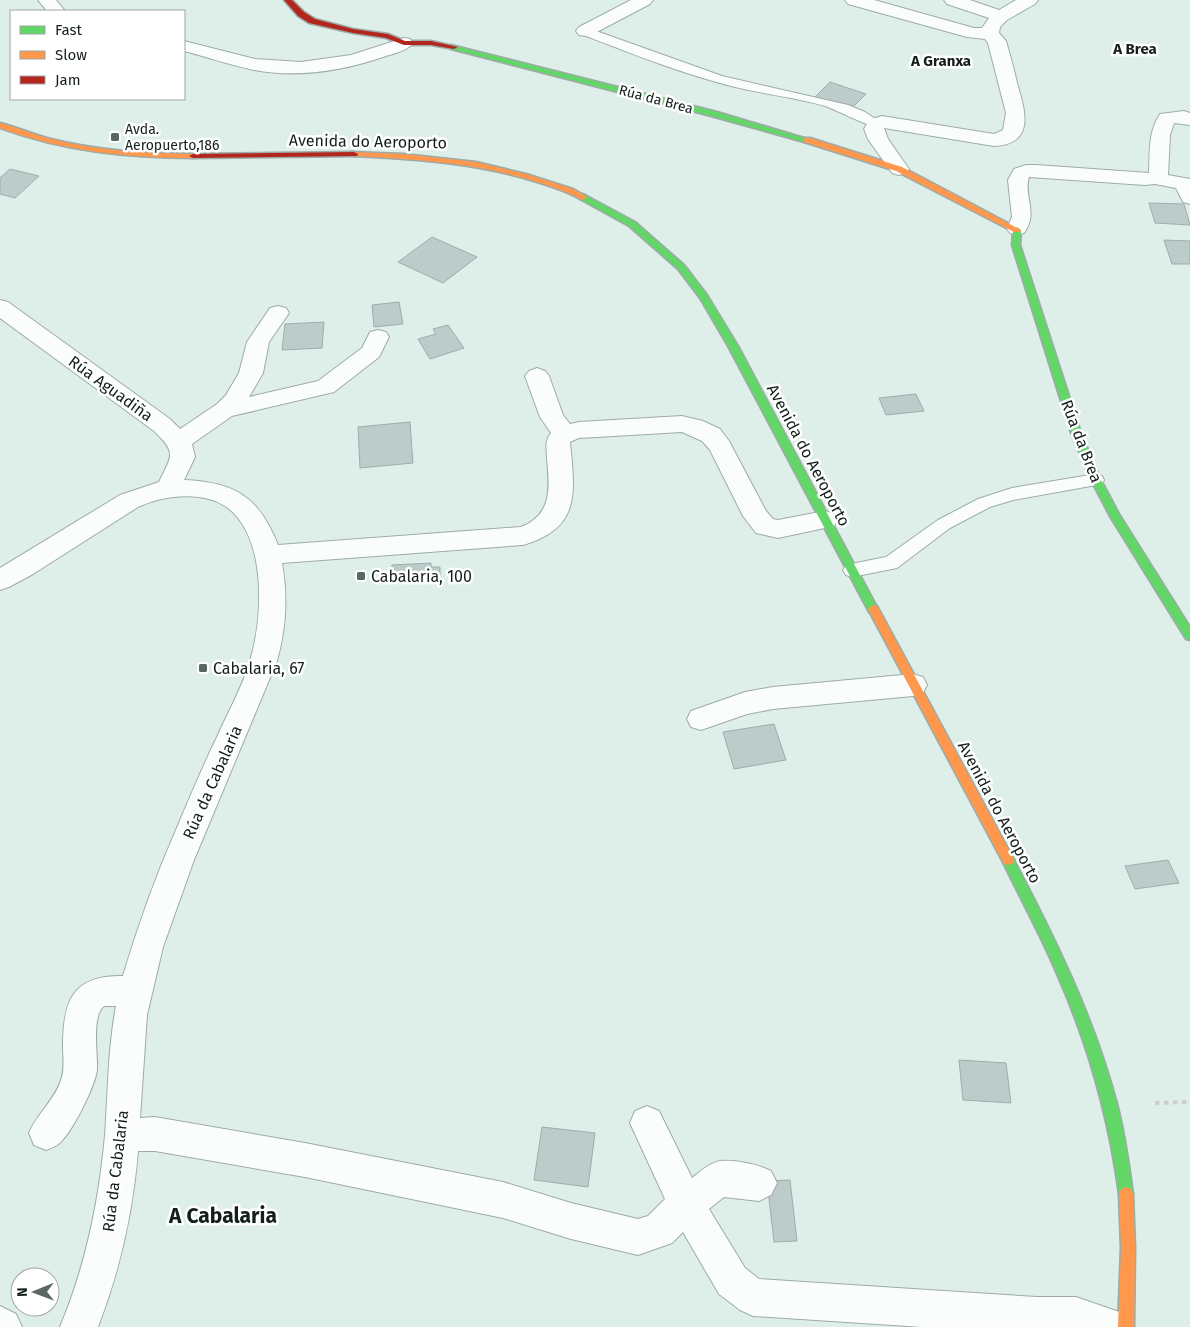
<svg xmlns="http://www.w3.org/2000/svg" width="1190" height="1327" font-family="'Fira Sans',sans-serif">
<rect width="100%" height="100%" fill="#deefea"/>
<g fill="#bcccca" stroke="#9facaa">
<polygon points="830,82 866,94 850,110 814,98"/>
<polygon points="10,169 39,176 15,198 0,194 0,178"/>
<polygon points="1149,203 1184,204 1190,225 1155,223"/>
<polygon points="432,237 477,257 443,283 398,262"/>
<polygon points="1164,240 1190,241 1190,264 1172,264"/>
<polygon points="399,302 403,324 374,327 372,305"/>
<polygon points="324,322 322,348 282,350 285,324"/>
<polygon points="448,325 464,348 430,359 418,339 436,334 433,329"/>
<polygon points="916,394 924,411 886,415 879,398"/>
<polygon points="410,422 413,463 360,468 358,427"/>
<polygon points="431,563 431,567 440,567 440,575 391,577 392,565"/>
<polygon points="774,724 786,760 734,769 723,732"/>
<polygon points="1168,860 1179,883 1135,889 1125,866"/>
<polygon points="959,1060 1006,1063 1011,1103 963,1100"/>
<polygon points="542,1127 595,1133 588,1187 534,1180"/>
<polygon points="790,1180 797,1241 774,1242 767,1181"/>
</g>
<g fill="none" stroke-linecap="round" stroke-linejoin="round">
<defs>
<g id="lane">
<path d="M585,27l137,49 126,29 17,7 18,12 -2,3c-9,2 -44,-17 -56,-21 -31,-9 -63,-12 -94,-20 -51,-13 -101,-33 -150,-52l-2,-3z"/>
<polygon points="1096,474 1102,476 1104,480 1102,484 1013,500 990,507 950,528 897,568 852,577 846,575 843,570 846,565 886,557 938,520 978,499 1012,488"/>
</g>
<g id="street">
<polygon points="38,0 56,0 65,11 47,11"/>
<polygon points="631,0 653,0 650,4 591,35 585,36 579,35 576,31 579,27"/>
<path d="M845,0h29l100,28h8l7,-10 -42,-14 -3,-4h26l29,10 17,-10h22l-3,4 -28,16 -7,7 -1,6 7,8c4,14 8,28 11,42 8,27 19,61 -23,63l-110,-18 4,11 21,30 -3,4 -7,2 -7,-2 -24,-34 -4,-10 5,-9 13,-4 112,18 9,-4 3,-17 -18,-70 -3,-4 -18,-2 -119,-33z"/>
<path d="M404,38l6,1 3,4c-6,8 -21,11 -30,14 -41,14 -87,21 -129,13 -24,-5 -47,-13 -70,-19v-10l71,18 46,3 50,-7z"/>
<path d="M1184,111l6,2v12l-16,-2 -4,12 -2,40 22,4v25l-7,-2 -7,-14 -21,-4 -10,1 -116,-8c-6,20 10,35 -5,56l-7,2 -7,-2 -3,-4 5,-12 -4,-37 6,-11 12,-4h10l113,8c1,-21 -1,-41 11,-59z"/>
<path d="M0,300l8,2 162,117 10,10 37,-25 9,-9 13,-22 8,-31 23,-34 8,-2 8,2 3,5 -20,29 -6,31 -14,24 69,-16 44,-33 8,-16 8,-2 8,2 3,5 -10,20 -45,35 -102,24 -40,28 3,13 -11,23c51,2 75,17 94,65l243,-18c31,-12 29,-39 26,-68 0,-10 -3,-18 4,-26l-11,-16 -15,-41 4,-5 8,-3 8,3 4,5 14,39 7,9 9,-2 103,-6 21,5 17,8 9,12 37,70 7,8 5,1 47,-9 9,3 4,6 -4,6 -56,12 -22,-5 -13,-17 -33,-66 -8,-9 -20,-9 -103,6 -9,4c5,51 11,86 -47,103l-241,18c6,33 4,66 -5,98l-83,199 -31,87 -16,68 -7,103 15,-1 150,26 198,39 68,21 67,16 10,-3 17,-17 -35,-76 5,-12 12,-5 12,5 33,67c8,-6 17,-15 28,-17 16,-1 37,3 51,10l6,12 -6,12 -12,6 -35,-4 -15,12 36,59 14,11 278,18h39l49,17 6,13h-208l-170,-11 -13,-6 -21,-16 -36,-62 -11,11 -34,12 -67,-16 -68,-21 -198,-41 -150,-26h-17c-5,61 -18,119 -40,176h-38c26,-62 39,-126 45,-192 3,-43 3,-87 11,-129h-12c-13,10 -6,49 -7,64 -2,17 -27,67 -40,75 -3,2 -8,4 -11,5l-12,-5 -5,-12c8,-19 27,-35 32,-53 4,-10 2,-23 2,-34 0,-46 10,-71 60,-70 15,-50 32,-98 53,-146 13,-31 26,-62 41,-93 11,-25 25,-49 33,-76 13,-44 17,-122 -22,-153 -24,-18 -65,-13 -90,-1l-105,67 -24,13 -9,3v-22l120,-73 39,-13c13,-27 18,-29 -5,-51l-154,-113z"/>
<polygon points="913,674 923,677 927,685 923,693 913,696 773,709 747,714 701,730 691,727 687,719 691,711 745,692 773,687"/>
<polygon points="0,1306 16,1314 22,1327 0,1327"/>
</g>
<g id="fast">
<polygon points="451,45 717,112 811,140 804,142 711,116 451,49"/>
<polygon points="583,194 635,222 684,265 707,295 738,346 878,609 877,612 869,612 728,346 700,298 678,269 629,226 580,199 579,197"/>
<polygon points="1017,227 1021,230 1020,245 1081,433 1101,480 1119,514 1190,627 1190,640 1186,639 1111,518 1091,480 1071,433 1012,245 1013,230"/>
<path d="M1008,855l4,1c42,80 82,161 105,248 8,30 12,60 16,90l-2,5 -5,2 -5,-2 -2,-5c-10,-74 -29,-144 -59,-213 -17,-42 -39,-81 -58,-121l2,-4z"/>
</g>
<g id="slow">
<path d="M0,123c17,4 34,12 51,16 47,12 94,14 142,15l4,2 -4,2c-67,0 -130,-7 -193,-30z"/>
<polygon points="804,138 810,138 902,167 1021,230 1020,232 1014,232 896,171 804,142"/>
<path d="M351,152l52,2 73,8 50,12 47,15 14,8 -4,3 -3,-1c-13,-8 -28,-12 -43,-17 -60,-19 -121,-23 -183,-26l-4,-2z"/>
<polygon points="873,605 877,606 1012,856 1014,860 1012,864 1008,865 1004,864 868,609"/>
<polygon points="1126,1187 1131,1189 1133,1194 1135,1248 1134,1327 1118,1327 1121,1248 1119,1194 1121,1189"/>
</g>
<g id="jam">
<polygon points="284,0 292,0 304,12 315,19 353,29 388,34 405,41 431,41 458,47 454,49 431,45 404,45 386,38 353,33 309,23 298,16"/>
<polygon points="354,152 358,154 357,156 193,158 189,156 193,154"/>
</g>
</defs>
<use href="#lane" stroke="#9eaba7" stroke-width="2"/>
<use href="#street" stroke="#9eaba7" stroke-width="2"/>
<use href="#fast" stroke="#9eaba7" stroke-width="3"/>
<use href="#slow" stroke="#9eaba7" stroke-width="3"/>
<use href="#jam" stroke="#9eaba7" stroke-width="3"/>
<polyline stroke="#cbd0ce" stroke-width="4" stroke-dasharray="4.5 4.5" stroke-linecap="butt" points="1155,1103 1190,1102"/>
<use href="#lane" fill="#fafdfc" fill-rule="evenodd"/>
<use href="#street" fill="#fafdfc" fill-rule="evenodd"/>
<use href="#fast" fill="#63d668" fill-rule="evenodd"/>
<use href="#slow" fill="#ff974d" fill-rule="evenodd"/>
<use href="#jam" fill="#b3261e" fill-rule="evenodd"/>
</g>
<g fill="#5a6863" stroke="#fff" stroke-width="2">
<rect x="110" y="132" width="10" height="10" rx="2.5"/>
<rect x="356" y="571" width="10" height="10" rx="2.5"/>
<rect x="198" y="663" width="10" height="10" rx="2.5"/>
</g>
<g text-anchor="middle" stroke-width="5" stroke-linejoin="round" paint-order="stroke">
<g font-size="14" fill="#131f1b" stroke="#fff">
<text transform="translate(656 99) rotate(15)" y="5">Rúa da Brea</text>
</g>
<g font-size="14" fill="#131f1b" stroke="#fff" text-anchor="start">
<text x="125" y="134">Avda.<tspan x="125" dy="16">Aeropuerto,186</tspan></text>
</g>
<g font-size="15" font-weight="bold" fill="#131f1b" stroke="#fff">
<text x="1135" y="54">A Brea</text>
<text x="941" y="66">A Granxa</text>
</g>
<g font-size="16" fill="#131f1b" stroke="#fff">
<text transform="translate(368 141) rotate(1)" y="6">Avenida do Aeroporto</text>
<text transform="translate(111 388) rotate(36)" y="6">Rúa Aguadiña</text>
<text transform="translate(1082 441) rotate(69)" y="6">Rúa da Brea</text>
<text transform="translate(809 455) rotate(62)" y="6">Avenida do Aeroporto</text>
<text transform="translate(212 782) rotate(-66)" y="6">Rúa da Cabalaria</text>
<text transform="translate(1000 812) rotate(62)" y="6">Avenida do Aeroporto</text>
<text transform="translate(115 1171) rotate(-83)" y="6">Rúa da Cabalaria</text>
</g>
<g font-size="16" fill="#131f1b" stroke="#fff" text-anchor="start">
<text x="371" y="582">Cabalaria, 100</text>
<text x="213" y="674">Cabalaria, 67</text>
</g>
<g font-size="21" font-weight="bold" fill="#131f1b" stroke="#fff">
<text x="223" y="1223">A Cabalaria</text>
</g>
</g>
<rect x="10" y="10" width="175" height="90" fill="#ffffff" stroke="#a1a5a4"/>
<rect x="20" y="26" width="25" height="8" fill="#63d668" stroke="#a1a5a4"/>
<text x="55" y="35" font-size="15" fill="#131f1b">Fast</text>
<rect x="20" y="51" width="25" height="8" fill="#ff974d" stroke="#a1a5a4"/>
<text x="55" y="60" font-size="15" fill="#131f1b">Slow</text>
<rect x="20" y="76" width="25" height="8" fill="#b3261e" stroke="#a1a5a4"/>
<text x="55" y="85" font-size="15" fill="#131f1b">Jam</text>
<g transform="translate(35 1292) rotate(269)"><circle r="24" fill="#ffffff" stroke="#a1a5a4"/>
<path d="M0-4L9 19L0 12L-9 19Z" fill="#5a6863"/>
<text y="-8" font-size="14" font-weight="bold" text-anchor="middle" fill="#131f1b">N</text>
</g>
</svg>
